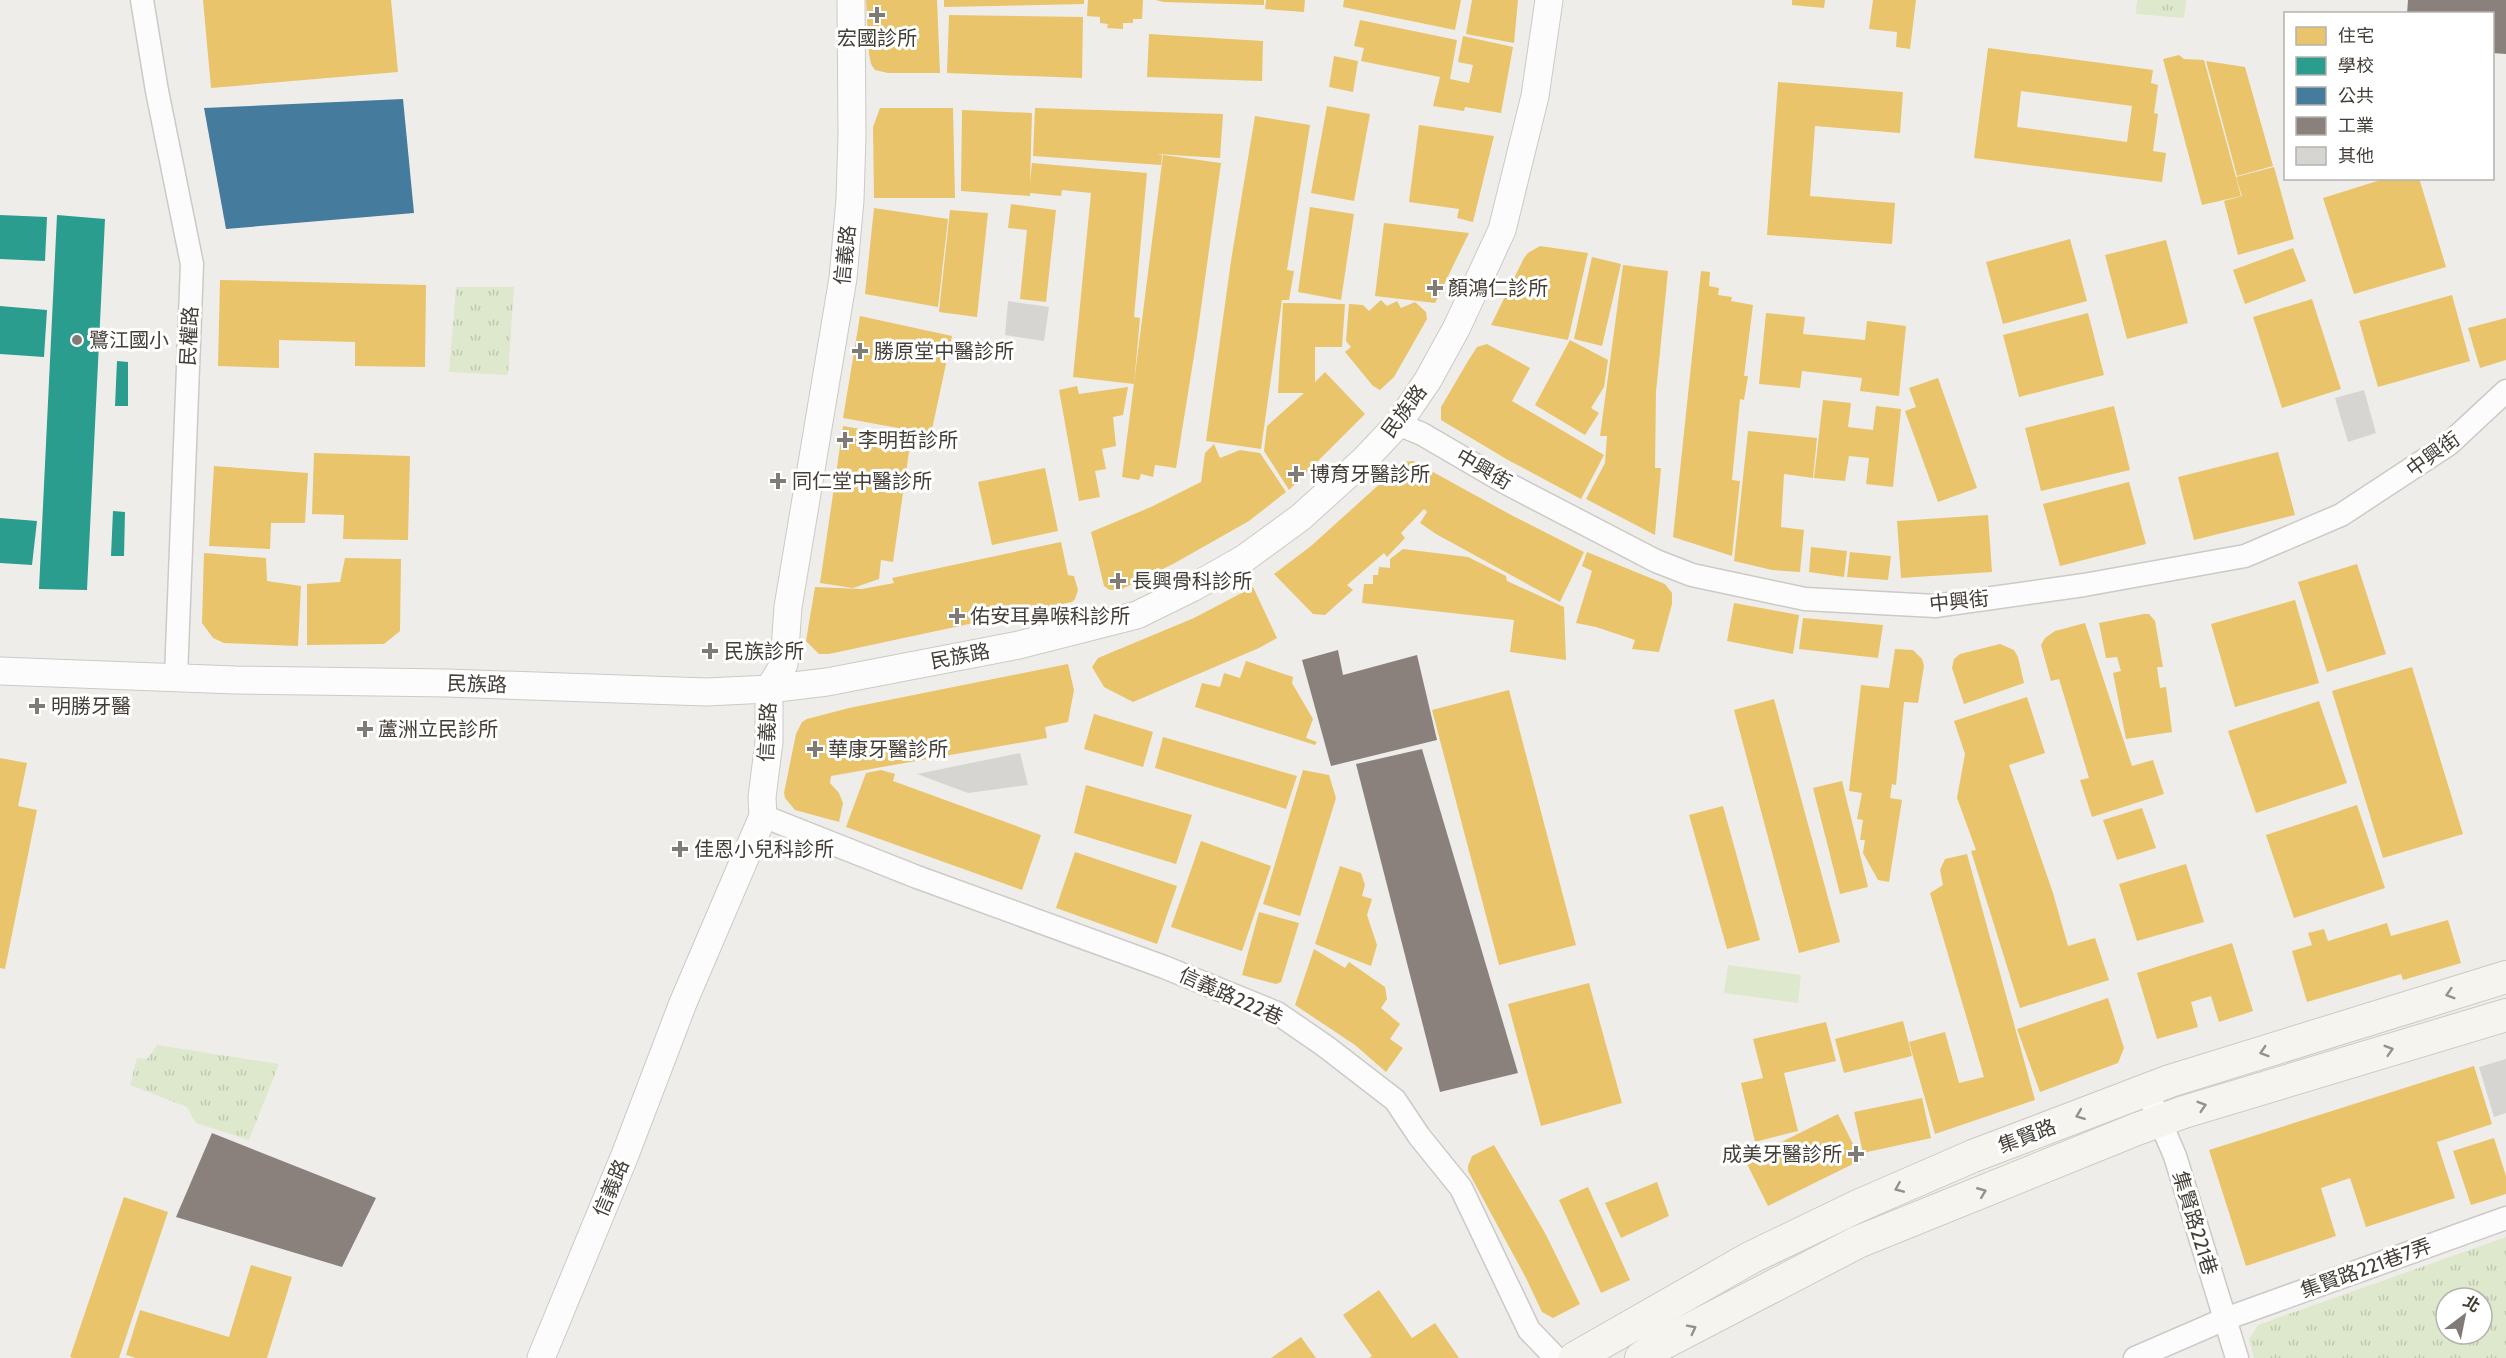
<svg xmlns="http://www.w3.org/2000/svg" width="2506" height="1358" font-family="Cabin,'Noto Sans TC',sans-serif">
<defs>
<pattern id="grass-tufts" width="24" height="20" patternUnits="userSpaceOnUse" patternTransform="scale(1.5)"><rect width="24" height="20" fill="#dee8cc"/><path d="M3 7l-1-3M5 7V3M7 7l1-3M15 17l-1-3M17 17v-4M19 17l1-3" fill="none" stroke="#c0c8b0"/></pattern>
</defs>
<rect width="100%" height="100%" fill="#efedea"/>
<g fill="url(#grass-tufts)" fill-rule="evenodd">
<polygon points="2137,0 2186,0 2184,18 2136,14"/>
<polygon points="456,287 514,287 508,375 449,372"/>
<polygon points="157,1045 279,1064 249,1140 196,1123 187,1107 130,1085 137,1058 147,1059"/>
<path d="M2506,1237v121h-252l-5,-19 9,-14zM2446,1298h36v36h-36z"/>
</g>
<polygon fill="#dee8cc" points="1728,965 1801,975 1798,1003 1724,993"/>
<g fill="#e9c46a" fill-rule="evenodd">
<polygon points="203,0 391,0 398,72 211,88"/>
<polygon points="866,0 937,0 940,73 888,73 875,70 871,64 869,54"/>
<polygon points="944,0 1084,0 1084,4 944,7"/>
<polygon points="1088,0 1143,0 1142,19 1133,19 1133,23 1123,23 1123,29 1107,28 1108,24 1100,23 1100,17 1087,16"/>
<polygon points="1156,0 1264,0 1264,5 1163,2"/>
<polygon points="1266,0 1305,0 1304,12 1265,9"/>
<polygon points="1344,0 1461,0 1455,30 1343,7"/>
<polygon points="1472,0 1518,0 1514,43 1466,34"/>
<polygon points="1792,0 1825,0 1824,8 1792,5"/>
<polygon points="1873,0 1916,0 1910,49 1896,47 1897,32 1869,29"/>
<polygon points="949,15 1083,17 1082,78 947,73"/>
<polygon points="1360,20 1457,40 1450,79 1469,83 1473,65 1458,62 1463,36 1513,47 1501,113 1465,107 1464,111 1433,106 1440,77 1361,61 1364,48 1354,46"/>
<polygon points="1149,34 1263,41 1262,81 1147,77"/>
<path d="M1988,48l165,22 -2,13 7,2 -4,28 4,1 -5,37 13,2 -4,29 -188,-24zM2021,91l111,15 -5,36 -110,-15z"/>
<polygon points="2179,55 2184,59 2204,60 2241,196 2202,205 2163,59"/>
<polygon points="1334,56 1358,61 1353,92 1329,87"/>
<polygon points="2206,61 2245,67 2273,166 2237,176"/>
<polygon points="1778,82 1903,92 1900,133 1815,126 1810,196 1895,203 1892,244 1767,235"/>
<polygon points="1327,106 1370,114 1354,201 1311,193"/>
<polygon points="880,108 953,108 955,198 874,198 873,127"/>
<polygon points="1035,108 1223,114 1220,158 1157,154 1162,155 1161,165 1033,156"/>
<polygon points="962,110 1032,113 1030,183 1032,163 1147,173 1134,317 1140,318 1134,384 1073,377 1091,193 1062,190 1061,196 1030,193 1030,196 961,191"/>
<polygon points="1255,116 1310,125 1287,270 1294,271 1289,300 1282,300 1261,449 1206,441 1231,261"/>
<polygon points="1419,125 1494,136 1473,222 1457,218 1459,209 1409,202"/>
<polygon points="1163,155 1221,163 1197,337 1176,468 1155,465 1153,477 1141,474 1139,480 1122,477"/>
<polygon points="2274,167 2294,239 2238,255 2224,201 2242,196 2236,177"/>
<polygon points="2387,178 2419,178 2446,267 2354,294 2323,198"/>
<polygon points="1011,204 1056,210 1046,302 1020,299 1027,230 1008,228"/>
<polygon points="1310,207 1354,214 1341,300 1298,292"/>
<polygon points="874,208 948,219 938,307 865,294"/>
<polygon points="950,210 988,213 977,317 939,312"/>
<polygon points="1384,223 1469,233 1435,303 1375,296"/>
<polygon points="2070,239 2087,301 2003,324 1986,262"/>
<polygon points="2166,240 2188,323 2127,339 2105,255"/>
<polygon points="1540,246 1588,253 1568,340 1491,325 1524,258 1528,253"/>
<polygon points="2293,248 2306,281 2245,304 2233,270"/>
<polygon points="1592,257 1621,264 1602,346 1574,339"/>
<polygon points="1623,265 1668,271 1656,392 1655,468 1661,468 1655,535 1586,499 1605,463 1607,436 1600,436"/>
<polygon points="1701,271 1710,272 1709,286 1719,288 1718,295 1732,297 1731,301 1753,305 1744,376 1748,376 1744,400 1740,399 1732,480 1740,481 1732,556 1673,537"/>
<polygon points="220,280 426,285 425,367 355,366 355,342 279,340 279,368 218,366"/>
<polygon points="2452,295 2470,361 2378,387 2359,321"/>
<polygon points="2312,299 2341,389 2282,408 2253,317"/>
<polygon points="1381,300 1387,306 1397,301 1401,308 1415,302 1426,312 1427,319 1394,377 1380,390 1373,386 1345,352 1351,347 1346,341 1349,304 1363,305 1369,311"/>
<polygon points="1283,303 1345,304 1342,347 1315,347 1315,382 1325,372 1365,414 1289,490 1264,451 1267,426 1304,393 1278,393"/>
<polygon points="1766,313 1805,317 1803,334 1865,340 1867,321 1906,326 1899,396 1860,391 1862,378 1802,371 1800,388 1759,384"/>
<polygon points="2088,313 2104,375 2019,397 2003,335"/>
<polygon points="860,316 952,336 931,434 843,418"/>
<polygon points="2506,318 2506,360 2480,368 2468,328"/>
<polygon points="1570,340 1608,360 1604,387 1591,408 1599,413 1585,435 1535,405"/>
<polygon points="1487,344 1530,368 1512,401 1604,455 1581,499 1508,460 1441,420 1441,407 1468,361 1477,347"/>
<polygon points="1938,378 1977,488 1938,502 1905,411 1916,407 1909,388"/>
<polygon points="1077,386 1079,394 1128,387 1123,415 1113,417 1116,446 1102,449 1106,469 1095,471 1100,497 1079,501 1059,390"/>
<polygon points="1823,400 1851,403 1848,427 1873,430 1876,406 1901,409 1893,487 1866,484 1869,458 1849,456 1845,481 1814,478"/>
<polygon points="2114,406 2130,470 2041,491 2025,428"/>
<polygon points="843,426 911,438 893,562 881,560 879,579 853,588 820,583"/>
<polygon points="1748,431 1817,438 1813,478 1784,474 1781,527 1804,530 1800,572 1772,570 1734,561"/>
<polygon points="1214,444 1220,458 1240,450 1260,453 1286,492 1249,521 1173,564 1122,589 1110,590 1104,586 1091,532 1151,507 1201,482 1205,453"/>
<polygon points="2278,452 2295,515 2194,540 2178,477"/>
<polygon points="314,453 410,456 408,540 343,539 344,515 312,514"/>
<polygon points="1413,461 1513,516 1584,552 1560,602 1436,534 1420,523 1427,512 1424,509 1401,533 1405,538 1387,557 1384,553 1347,585 1353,590 1325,615 1313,614 1274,574 1311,546 1404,462"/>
<polygon points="214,466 308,473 305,523 271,523 270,549 209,546"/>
<polygon points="1045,468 1058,531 992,545 978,482"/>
<polygon points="2129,482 2146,544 2060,566 2043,504"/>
<polygon points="1988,515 1992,572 1901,578 1897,521"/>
<polygon points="1061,542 1068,575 1074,576 1078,590 1075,599 1072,602 829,654 819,654 806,641 815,587 862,589 894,583 892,578"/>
<polygon points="1811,547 1847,551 1844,577 1809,572"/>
<polygon points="1403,549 1468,557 1506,576 1507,581 1564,607 1566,660 1510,652 1514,620 1362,603 1364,584 1373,584 1373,575 1378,575 1379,567 1390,568 1390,559"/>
<polygon points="1587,552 1665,584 1672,593 1672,604 1659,652 1632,649 1635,640 1596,627 1576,623 1592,571 1582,566"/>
<polygon points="1850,552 1891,556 1888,580 1847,577"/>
<polygon points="204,553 266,558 267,581 301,586 298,646 224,643 213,638 202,623"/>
<polygon points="345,558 401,559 400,631 384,644 307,645 307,584 340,582"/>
<polygon points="2357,564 2386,654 2327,672 2298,582"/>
<polygon points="1253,587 1277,638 1259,648 1133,702 1104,687 1092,667 1098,658 1194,618"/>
<polygon points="2295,600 2319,683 2235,707 2211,624"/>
<polygon points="1734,603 1799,615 1793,654 1727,641"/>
<polygon points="2144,614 2149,614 2155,621 2163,667 2157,667 2160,688 2166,687 2172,732 2126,739 2113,673 2121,671 2117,657 2106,658 2099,623"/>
<polygon points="1803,618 1883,625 1878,658 1799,649"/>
<polygon points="2085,623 2132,766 2153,760 2164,794 2092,817 2080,780 2089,778 2059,679 2051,681 2041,645 2045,638 2055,631"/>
<polygon points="2000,644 2014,650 2018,657 2024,683 1964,704 1952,668 1954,659 1960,654"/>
<polygon points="1895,649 1913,650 1922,659 1924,666 1918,703 1904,702 1896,785 1892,784 1890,798 1902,800 1889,882 1878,880 1863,853 1865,840 1860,840 1863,820 1857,819 1862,793 1849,791 1861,685 1889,688"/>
<polygon points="1246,661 1293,677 1292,683 1313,719 1306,738 1317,742 1315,745 1195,707 1202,683 1220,687 1224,673 1240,678"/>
<polygon points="1068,664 1074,690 1068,722 1045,727 1047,738 831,776 830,783 839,793 843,803 839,822 795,810 785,798 784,793 796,734 802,722 807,719 849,708"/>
<polygon points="2412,667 2463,834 2383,858 2332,691"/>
<polygon points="1509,690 1576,945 1499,965 1432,710"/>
<polygon points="2027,697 2045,753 2009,765 2053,893 2068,946 2095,938 2109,980 2020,1008 1971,851 1976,850 1957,798 1965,754 1954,721"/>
<polygon points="1774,699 1840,942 1799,953 1734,710"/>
<polygon points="2319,701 2347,783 2256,813 2228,731"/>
<polygon points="1094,714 1153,732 1143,767 1084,749"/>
<polygon points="1163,737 1297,776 1286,809 1155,768"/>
<polygon points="0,758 27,763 18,806 37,810 5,969 0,968"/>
<polygon points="881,770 895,774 893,781 1041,835 1022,890 846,827 866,773"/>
<polygon points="1303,770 1329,775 1336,798 1300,916 1263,904"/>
<polygon points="1842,781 1868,887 1840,894 1813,788"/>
<polygon points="1086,785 1192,815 1176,864 1074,833"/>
<polygon points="2357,805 2385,888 2294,918 2266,835"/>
<polygon points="1723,806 1760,940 1727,949 1689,815"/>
<polygon points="2142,808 2156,848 2117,860 2103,820"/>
<polygon points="1201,841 1271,866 1242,951 1171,927"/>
<polygon points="1075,852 1177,886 1157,944 1056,908"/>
<polygon points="1967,854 2035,1100 1935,1134 1909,1042 1945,1032 1959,1083 1984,1077 1930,893 1943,885 1940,870 1945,859"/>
<polygon points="2186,864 2204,922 2137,941 2119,884"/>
<polygon points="1340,866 1361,873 1365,885 1362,896 1372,899 1367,915 1377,945 1371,966 1315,944"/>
<polygon points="1259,912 1299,923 1283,976 1281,982 1276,984 1242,975"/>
<polygon points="2448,920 2461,963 2403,980 2401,974 2307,1002 2292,951 2312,945 2308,933 2324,929 2328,941 2387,923 2391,936"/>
<polygon points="2232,943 2253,1011 2219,1022 2211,996 2191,1002 2198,1027 2157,1039 2137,973"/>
<polygon points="1314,949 1345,968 1349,962 1385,987 1387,999 1381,1008 1400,1024 1390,1039 1403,1048 1386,1072 1355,1045 1295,1005"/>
<polygon points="1589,983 1622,1103 1541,1126 1508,1004"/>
<polygon points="2108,998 2124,1048 2118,1063 2040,1092 2017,1029"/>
<polygon points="1903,1021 1912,1056 1844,1073 1835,1039"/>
<polygon points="1826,1022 1836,1061 1784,1073 1798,1131 1755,1142 1741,1083 1763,1078 1753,1039"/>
<polygon points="2474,1066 2492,1124 2437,1142 2455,1198 2366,1227 2350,1178 2321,1188 2336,1236 2246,1266 2209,1150"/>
<polygon points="1922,1098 1931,1138 1863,1153 1854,1112"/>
<polygon points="1838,1114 1861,1160 1768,1206 1745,1160"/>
<polygon points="2494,1138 2506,1176 2506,1194 2471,1205 2453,1151"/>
<polygon points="1494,1145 1545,1233 1580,1304 1553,1318 1542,1312 1526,1278 1468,1171 1468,1166 1472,1156"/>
<polygon points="1657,1182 1669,1216 1621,1238 1605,1203"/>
<polygon points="1588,1187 1630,1280 1601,1293 1559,1200"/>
<polygon points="124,1197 168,1212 119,1358 73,1358 70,1357"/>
<polygon points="251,1265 292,1277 267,1358 136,1358 126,1355 140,1310 229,1337"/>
<polygon points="1379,1290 1412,1338 1435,1323 1459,1358 1369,1358 1372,1356 1343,1315"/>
<polygon points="1301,1337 1316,1358 1271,1358"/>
</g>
<g fill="#2a9d8f">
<polygon points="0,215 47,217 45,261 0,259"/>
<polygon points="57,215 105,219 87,590 39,589"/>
<polygon points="0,306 47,310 44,357 0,354"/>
<polygon points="117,361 128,362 128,406 115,406"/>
<polygon points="113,511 125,512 124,556 111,556"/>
<polygon points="0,518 37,521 32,565 0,563"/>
</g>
<polygon fill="#457b9d" points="403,99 414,213 226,229 204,108"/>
<g fill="#8a817c">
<polygon points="2408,0 2506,0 2506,54 2492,53 2492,14 2407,14"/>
<polygon points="1338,650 1343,675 1417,655 1437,740 1331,766 1302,660"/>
<polygon points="1422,749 1518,1073 1440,1092 1356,764"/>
<polygon points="212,1133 376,1198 342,1267 176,1217"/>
</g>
<g fill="#d7d5d1">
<polygon points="1008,301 1049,307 1044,341 1005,335"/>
<polygon points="2364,390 2376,433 2348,442 2335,398"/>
<polygon points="1020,753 1028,785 968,793 917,774"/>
<polygon points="2506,1059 2506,1113 2494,1117 2479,1067"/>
</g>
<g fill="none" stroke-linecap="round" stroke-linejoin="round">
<defs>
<g id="minor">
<polyline points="142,0 157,91 192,264 176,677"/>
<polyline points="1398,424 1422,434 1506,483 1656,561 1692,575 1805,599 1935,606 2084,585 2245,556 2341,515 2449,444 2506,391"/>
<polyline points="763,816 917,877 1164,967 1277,1013 1325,1046 1395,1100 1419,1136 1461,1188 1529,1330 1556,1358"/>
<polyline points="2147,1091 2175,1156 2237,1358"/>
<polyline points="2135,1358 2225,1319 2506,1218"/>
</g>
<g id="tertiary">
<polyline points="0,671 235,680 447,683 706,692 769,689 827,682 1019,645 1137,615 1192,588 1245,558 1301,517 1364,460 1398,424 1428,380 1457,327 1502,230 1535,96 1549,0"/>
<polyline points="541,1358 625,1155 683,1003 763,816 762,797 769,742 769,689 784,664 788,607 843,278 850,200 852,136 851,0"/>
</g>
<g id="secondary">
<polyline points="1575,1358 1750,1258 1858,1206 1973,1156 2170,1081 2506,977"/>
<polyline points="1641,1358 1658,1346 1858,1242 2137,1129 2184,1112 2506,1015"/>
</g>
</defs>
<use href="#minor" stroke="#ccc9c6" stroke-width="25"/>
<use href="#tertiary" stroke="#ccc9c6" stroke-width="29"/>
<use href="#secondary" stroke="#cecac2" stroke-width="34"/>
<use href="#minor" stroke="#fdfcfc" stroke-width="22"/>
<use href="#tertiary" stroke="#fdfcfc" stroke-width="27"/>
<use href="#secondary" stroke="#f6f4ef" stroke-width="32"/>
</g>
<defs><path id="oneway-chevron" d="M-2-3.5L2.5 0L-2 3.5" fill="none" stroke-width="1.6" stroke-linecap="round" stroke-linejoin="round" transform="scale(1.5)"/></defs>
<g stroke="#94908a">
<use href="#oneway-chevron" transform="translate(2450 994) rotate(163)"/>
<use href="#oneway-chevron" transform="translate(2389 1050) rotate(-17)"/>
<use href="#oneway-chevron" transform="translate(2264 1052) rotate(162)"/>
<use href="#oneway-chevron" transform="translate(2202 1106) rotate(-17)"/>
<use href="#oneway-chevron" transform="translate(2080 1115) rotate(159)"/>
<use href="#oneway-chevron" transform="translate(1899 1188) rotate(157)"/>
<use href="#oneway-chevron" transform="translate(1982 1192) rotate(-22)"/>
<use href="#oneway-chevron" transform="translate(1692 1329) rotate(-27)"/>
</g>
<g fill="#807b76" stroke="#fff" stroke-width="2">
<path d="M874 6h6v6h6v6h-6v6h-6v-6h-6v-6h6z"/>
<path d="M1432 279h6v6h6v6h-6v6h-6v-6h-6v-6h6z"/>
<circle cx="77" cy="340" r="6"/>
<path d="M857 342h6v6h6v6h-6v6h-6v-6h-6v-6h6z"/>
<path d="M842 431h6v6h6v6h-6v6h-6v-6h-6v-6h6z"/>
<path d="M1293 465h6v6h6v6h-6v6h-6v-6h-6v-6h6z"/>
<path d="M775 472h6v6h6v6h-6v6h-6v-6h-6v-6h6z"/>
<path d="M1115 572h6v6h6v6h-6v6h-6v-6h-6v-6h6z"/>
<path d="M954 607h6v6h6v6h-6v6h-6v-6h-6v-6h6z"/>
<path d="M707 642h6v6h6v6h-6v6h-6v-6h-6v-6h6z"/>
<path d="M34 697h6v6h6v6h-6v6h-6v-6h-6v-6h6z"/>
<path d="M362 720h6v6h6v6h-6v6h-6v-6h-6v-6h6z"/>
<path d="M812 740h6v6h6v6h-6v6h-6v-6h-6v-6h6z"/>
<path d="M677 840h6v6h6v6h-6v6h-6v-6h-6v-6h6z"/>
<path d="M1853 1145h6v6h6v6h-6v6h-6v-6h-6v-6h6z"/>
</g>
<g text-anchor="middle" stroke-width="6" stroke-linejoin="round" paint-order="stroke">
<g font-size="20" fill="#443e37" stroke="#fff" text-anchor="start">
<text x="877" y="45" text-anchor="middle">宏國診所</text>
<text x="1448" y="295">顏鴻仁診所</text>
<text x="89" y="347">鷺江國小</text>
<text x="874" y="358">勝原堂中醫診所</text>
<text x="858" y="447">李明哲診所</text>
<text x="1310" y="481">博育牙醫診所</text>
<text x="792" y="488">同仁堂中醫診所</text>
<text x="1132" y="588">長興骨科診所</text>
<text x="970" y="623">佑安耳鼻喉科診所</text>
<text x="724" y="658">民族診所</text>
<text x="51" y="713">明勝牙醫</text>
<text x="378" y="736">蘆洲立民診所</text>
<text x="828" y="756">華康牙醫診所</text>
<text x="694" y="856">佳恩小兒科診所</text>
<text x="1842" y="1161" text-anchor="end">成美牙醫診所</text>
</g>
<g font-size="20" fill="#443e37" stroke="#fff">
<text transform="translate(845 255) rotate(-84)" y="7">信義路</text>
<text transform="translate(189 336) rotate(-87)" y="7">民權路</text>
<text transform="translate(1404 411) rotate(-53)" y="7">民族路</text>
<text transform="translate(2433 454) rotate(-36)" y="7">中興街</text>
<text transform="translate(1484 469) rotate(30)" y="7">中興街</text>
<text transform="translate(1959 601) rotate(-6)" y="7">中興街</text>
<text transform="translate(960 656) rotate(-11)" y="7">民族路</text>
<text transform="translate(477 684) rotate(2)" y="7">民族路</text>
<text transform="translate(767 732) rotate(-87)" y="7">信義路</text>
<text transform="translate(1231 996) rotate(24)" y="7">信義路222巷</text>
<text transform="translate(2027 1136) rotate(-21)" y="7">集賢路</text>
<text transform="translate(611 1188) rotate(-67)" y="7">信義路</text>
<text transform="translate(2195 1223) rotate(73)" y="7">集賢路221巷</text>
<text transform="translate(2366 1268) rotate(-20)" y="7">集賢路221巷7弄</text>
</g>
</g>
<rect x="2284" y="12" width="210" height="168" fill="#ffffff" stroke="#b4b2af" stroke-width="1.5"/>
<rect x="2296" y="27" width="30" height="18" fill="#e9c46a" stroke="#b4b2af" stroke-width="1.5"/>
<text x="2338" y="42" font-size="18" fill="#443e37">住宅</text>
<rect x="2296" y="57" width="30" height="18" fill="#2a9d8f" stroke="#b4b2af" stroke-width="1.5"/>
<text x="2338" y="72" font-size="18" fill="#443e37">學校</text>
<rect x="2296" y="87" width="30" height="18" fill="#457b9d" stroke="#b4b2af" stroke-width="1.5"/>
<text x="2338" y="102" font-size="18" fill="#443e37">公共</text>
<rect x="2296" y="117" width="30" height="18" fill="#8a817c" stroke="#b4b2af" stroke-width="1.5"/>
<text x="2338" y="132" font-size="18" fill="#443e37">工業</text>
<rect x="2296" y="147" width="30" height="18" fill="#d7d5d1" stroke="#b4b2af" stroke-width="1.5"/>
<text x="2338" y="162" font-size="18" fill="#443e37">其他</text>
<g transform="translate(2464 1316) rotate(32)"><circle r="28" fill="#ffffff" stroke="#b4b2af" stroke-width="1.5"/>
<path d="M0-4.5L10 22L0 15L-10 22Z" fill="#807b76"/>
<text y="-9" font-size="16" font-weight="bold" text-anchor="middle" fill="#443e37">北</text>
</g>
</svg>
